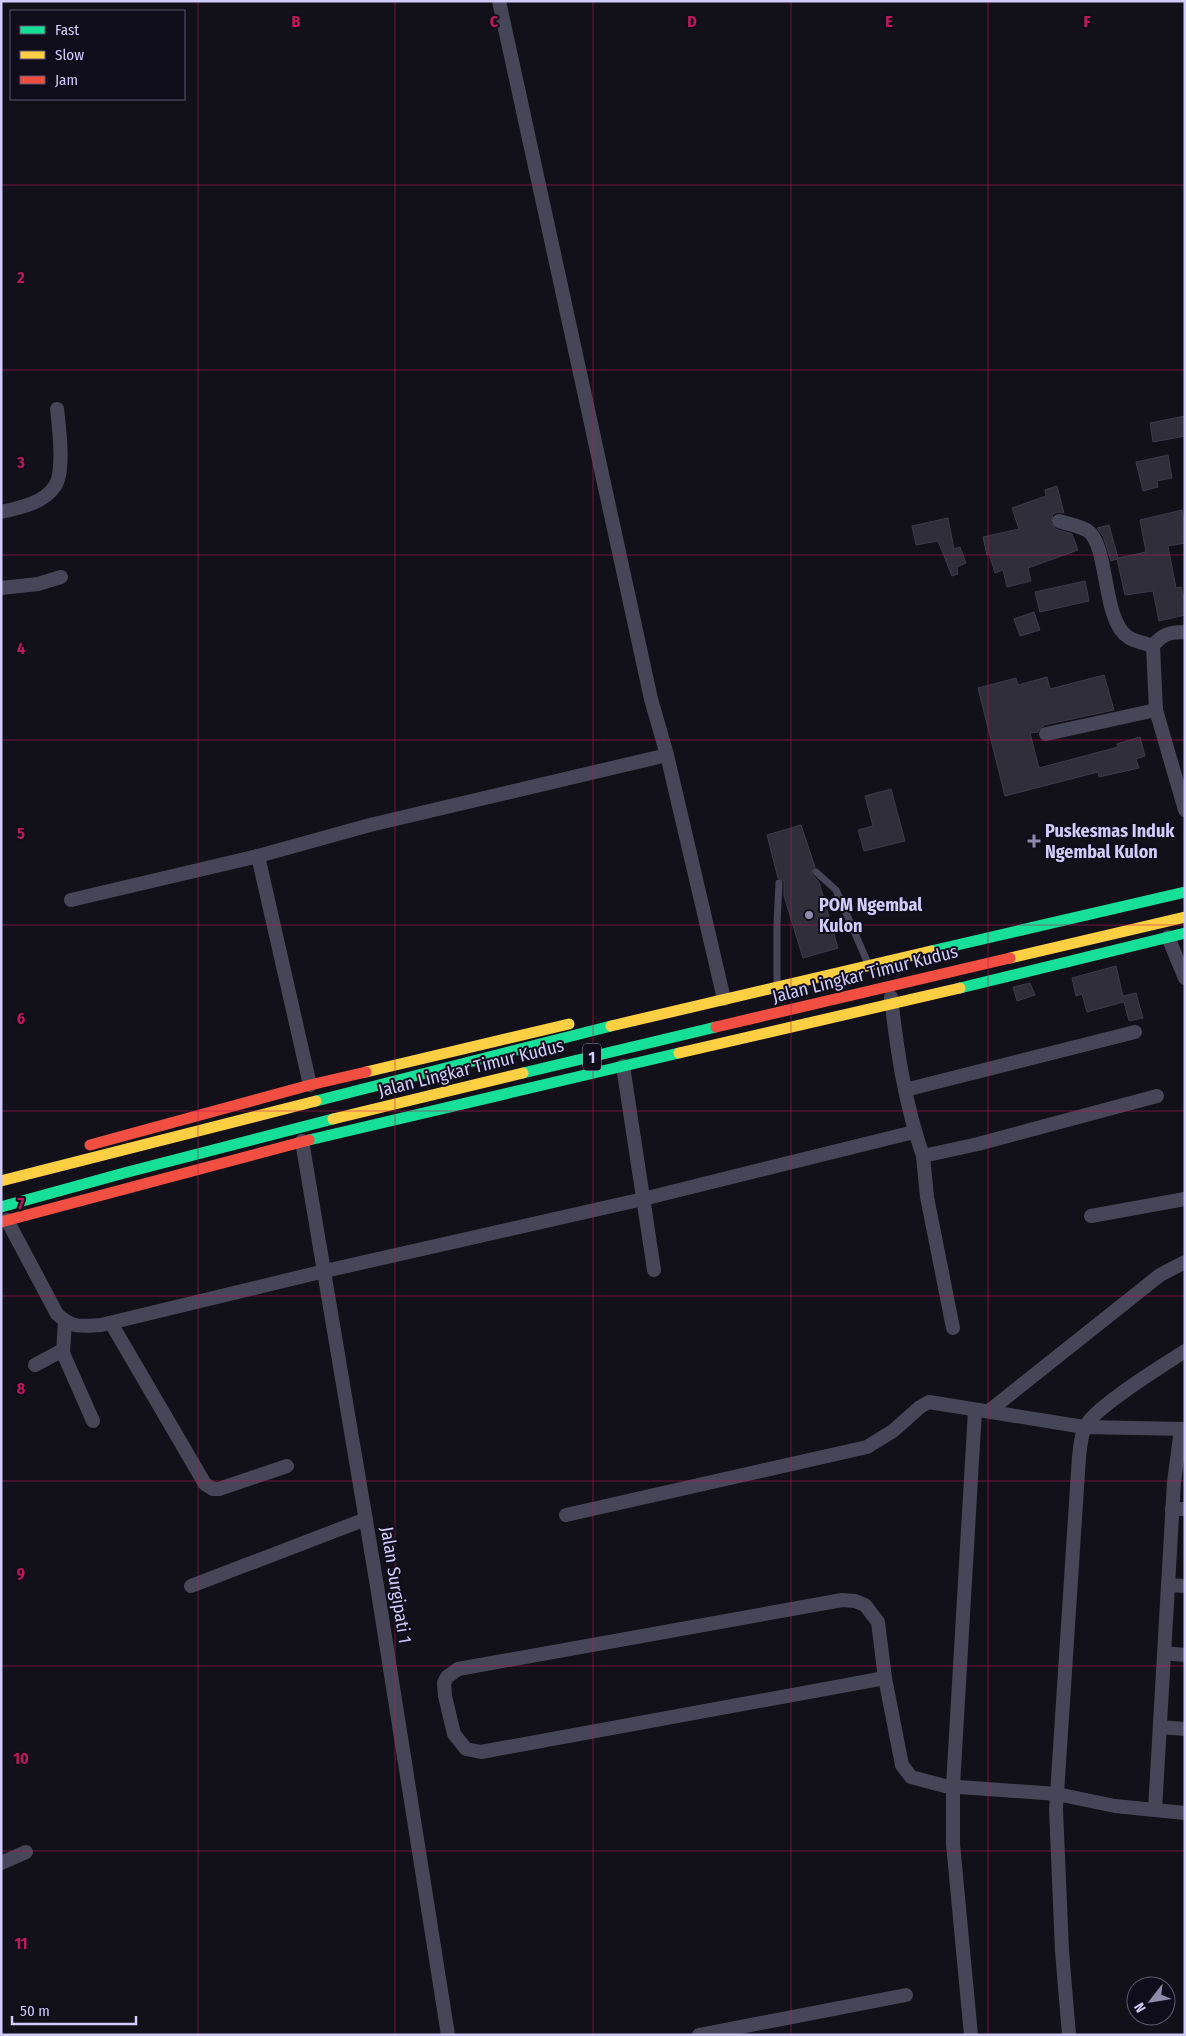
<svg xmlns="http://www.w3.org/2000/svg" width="1186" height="2036" font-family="'Fira Sans Condensed',sans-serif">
<rect width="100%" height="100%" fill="#121018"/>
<g fill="#302e3b" stroke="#3e3a4c">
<polygon points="1185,416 1185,436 1153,442 1150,423"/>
<polygon points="1168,455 1172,478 1157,481 1158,487 1143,491 1136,462"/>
<polygon points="1057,486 1064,513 1058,512 1053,514 1051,523 1056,529 1072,534 1078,550 1028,568 1031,581 1007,587 1003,570 995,573 989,554 987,555 983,537 1019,529 1012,508 1046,496 1045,490"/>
<polygon points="1182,510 1185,526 1185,543 1168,546 1176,588 1181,587 1185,603 1185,615 1159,621 1153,591 1125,595 1117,559 1111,561 1103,536 1097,528 1109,525 1118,558 1146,552 1140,520"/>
<polygon points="948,518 954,549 960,547 966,563 957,567 958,574 952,576 938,541 916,545 912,526"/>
<polygon points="1085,581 1089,601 1040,612 1035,592"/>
<polygon points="1034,612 1040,630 1020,636 1014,619"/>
<polygon points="1104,675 1114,710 1044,725 1038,732 1030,733 1039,768 1118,747 1117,744 1140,737 1145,756 1136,759 1139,768 1099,777 1098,772 1005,796 978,688 1016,678 1018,685 1047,677 1050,689"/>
<polygon points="891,789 905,841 864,851 858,830 873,826 865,796"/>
<polygon points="801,825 815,867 811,873 819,882 838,948 803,958 784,896 784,881 778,878 767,835"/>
<polygon points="1116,966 1123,996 1136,993 1143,1018 1129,1021 1124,1002 1087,1012 1082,994 1076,996 1072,978"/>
<polygon points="1030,983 1035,995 1017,1001 1013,987"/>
</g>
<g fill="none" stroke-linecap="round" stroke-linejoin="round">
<g stroke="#474659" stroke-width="7">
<polyline points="816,872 836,890 867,961"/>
<polyline points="777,982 777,924 779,883"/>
</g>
<g stroke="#474659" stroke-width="14">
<polyline points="499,1 651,699 667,755"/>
<path d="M1,512c19,-4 43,-9 54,-26 10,-15 4,-59 2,-77"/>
<path d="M1059,521c9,3 22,5 29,10 21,15 14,89 40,106 7,5 18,6 25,9"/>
<polyline points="1,588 38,584 61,577"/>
<path d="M1185,632c-15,0 -23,2 -32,14l3,64 29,100"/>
<polyline points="1046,734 1156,710"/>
<polyline points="258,856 370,825 667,755 724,999"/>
<polyline points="71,900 258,856 310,1085"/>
<polyline points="1168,937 1185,978"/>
<path d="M891,997c6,54 14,107 32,159l55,-12 179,-48"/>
<polyline points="623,1066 654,1270"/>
<polyline points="905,1090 1135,1032"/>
<polyline points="302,1141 377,1586 448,2035"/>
<polyline points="923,1156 927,1197 953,1328"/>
<polyline points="1091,1216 1185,1199"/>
<path d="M7,1220l50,94c16,15 24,12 44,11l224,-54 318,-72 271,-67"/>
<polyline points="65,1322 63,1353 93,1421"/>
<polyline points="111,1323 205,1484 213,1489 219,1489 287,1466"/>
<polyline points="35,1365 63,1350"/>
<polyline points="989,1411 1160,1275 1185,1262"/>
<polyline points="1172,1509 1185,1509"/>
<polyline points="566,1515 867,1447 893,1431 920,1407 929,1402 1084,1427 1185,1429"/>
<polyline points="1168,1585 1185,1586"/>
<polyline points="191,1586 366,1519"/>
<polyline points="1164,1653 1185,1655"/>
<polyline points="885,1678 481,1752 466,1749 454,1734 445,1696 444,1683 447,1677 458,1669 842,1600 855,1601 865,1605 878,1622 885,1678 902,1765 911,1777 945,1786 1057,1794 1115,1806 1185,1813"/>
<polyline points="1160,1727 1185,1729"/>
<polyline points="1155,1810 1174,1482 1181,1429"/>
<polyline points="1,1863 26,1852"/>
<polyline points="699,2035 906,1995"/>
<polyline points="971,2035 953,1844 953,1786 975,1410"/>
<path d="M1069,2035l-7,-84 -6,-142 23,-352c1,-9 2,-22 6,-30 9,-20 79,-62 100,-76"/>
</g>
<g stroke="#16e098" stroke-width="11">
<polyline points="931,951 1185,892"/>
<polyline points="960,988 1185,933"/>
<polyline points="523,1073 716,1027"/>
<polyline points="316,1101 611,1026"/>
<polyline points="309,1140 679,1053"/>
<polyline points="1,1207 124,1173 333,1119"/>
</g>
<g stroke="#ffcf43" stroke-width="11">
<polyline points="1010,958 1185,917"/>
<polyline points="611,1026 931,951"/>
<polyline points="679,1053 960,988"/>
<polyline points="366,1072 569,1024"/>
<polyline points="333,1119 523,1073"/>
<polyline points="1,1181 316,1101"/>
</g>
<g stroke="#f24e42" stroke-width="11">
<polyline points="716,1027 1010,958"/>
<polyline points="90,1145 310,1085 366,1072"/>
<polyline points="1,1222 309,1140"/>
</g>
</g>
<path fill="none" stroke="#c2185b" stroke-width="1" stroke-opacity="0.55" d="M198,1v2034M395,1v2034M593,1v2034M791,1v2034M988,1v2034M1,185h1184M1,370h1184M1,555h1184M1,740h1184M1,925h1184M1,1111h1184M1,1296h1184M1,1481h1184M1,1666h1184M1,1851h1184"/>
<g fill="#8e8aac" stroke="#0f0d1c" stroke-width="2">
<path d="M1031.5 833.5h5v5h5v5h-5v5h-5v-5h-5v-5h5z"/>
<circle cx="809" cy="915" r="5"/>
</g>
<g text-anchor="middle" stroke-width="4" stroke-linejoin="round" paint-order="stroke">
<rect fill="#0f0d1c" stroke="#9793b8" stroke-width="1" x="583" y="1043.5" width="18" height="27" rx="4"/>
<g font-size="16" font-weight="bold" fill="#d1ccfb">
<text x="592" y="1063">1</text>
</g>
<g font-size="18" font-weight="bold" fill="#d1ccfb" stroke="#0f0d1c" text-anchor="start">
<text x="1045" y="837">Puskesmas Induk<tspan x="1045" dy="21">Ngembal Kulon</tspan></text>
<text x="819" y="911">POM Ngembal<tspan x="819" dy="21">Kulon</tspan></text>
</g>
<g font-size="18" fill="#d1ccfb" stroke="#0f0d1c">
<text transform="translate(865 974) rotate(-14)" y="6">Jalan Lingkar Timur Kudus</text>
<text transform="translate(471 1068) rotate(-14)" y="6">Jalan Lingkar Timur Kudus</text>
<text transform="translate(396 1585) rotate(81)" y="6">Jalan Surgipati 1</text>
</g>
</g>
<g font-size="16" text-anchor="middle" font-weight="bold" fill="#c2185b" stroke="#0f0d1c" stroke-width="4" stroke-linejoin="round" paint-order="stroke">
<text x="296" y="27">B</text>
<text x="494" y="27">C</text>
<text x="692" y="27">D</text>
<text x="889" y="27">E</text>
<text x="1087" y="27">F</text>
<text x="21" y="283">2</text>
<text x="21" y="468">3</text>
<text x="21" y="654">4</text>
<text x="21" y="839">5</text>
<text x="21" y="1024">6</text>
<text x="21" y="1209">7</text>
<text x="21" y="1394">8</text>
<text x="21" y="1579">9</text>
<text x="21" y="1764">10</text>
<text x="21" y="1949">11</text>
</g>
<rect width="1186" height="2036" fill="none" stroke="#d1ccfb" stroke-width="5"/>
<rect x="10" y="10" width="175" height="90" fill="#0f0d1c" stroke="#5d5975"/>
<rect x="20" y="26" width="25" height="8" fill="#16e098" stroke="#5d5975"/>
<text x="55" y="35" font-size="15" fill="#d1ccfb">Fast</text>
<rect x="20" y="51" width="25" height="8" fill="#ffcf43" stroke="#5d5975"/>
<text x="55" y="60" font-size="15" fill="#d1ccfb">Slow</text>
<rect x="20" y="76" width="25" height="8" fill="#f24e42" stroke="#5d5975"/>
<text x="55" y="85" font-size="15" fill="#d1ccfb">Jam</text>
<g transform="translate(1151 2001) rotate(239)"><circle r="24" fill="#0f0d1c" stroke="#5d5975"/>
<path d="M0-4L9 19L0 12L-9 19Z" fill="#8e8aac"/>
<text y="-8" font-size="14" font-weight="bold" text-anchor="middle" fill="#d1ccfb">N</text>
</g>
<path d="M12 2016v8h124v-8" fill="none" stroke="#d1ccfb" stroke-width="2.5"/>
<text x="20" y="2016" font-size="15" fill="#d1ccfb" stroke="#0f0d1c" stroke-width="4" paint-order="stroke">50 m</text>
</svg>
